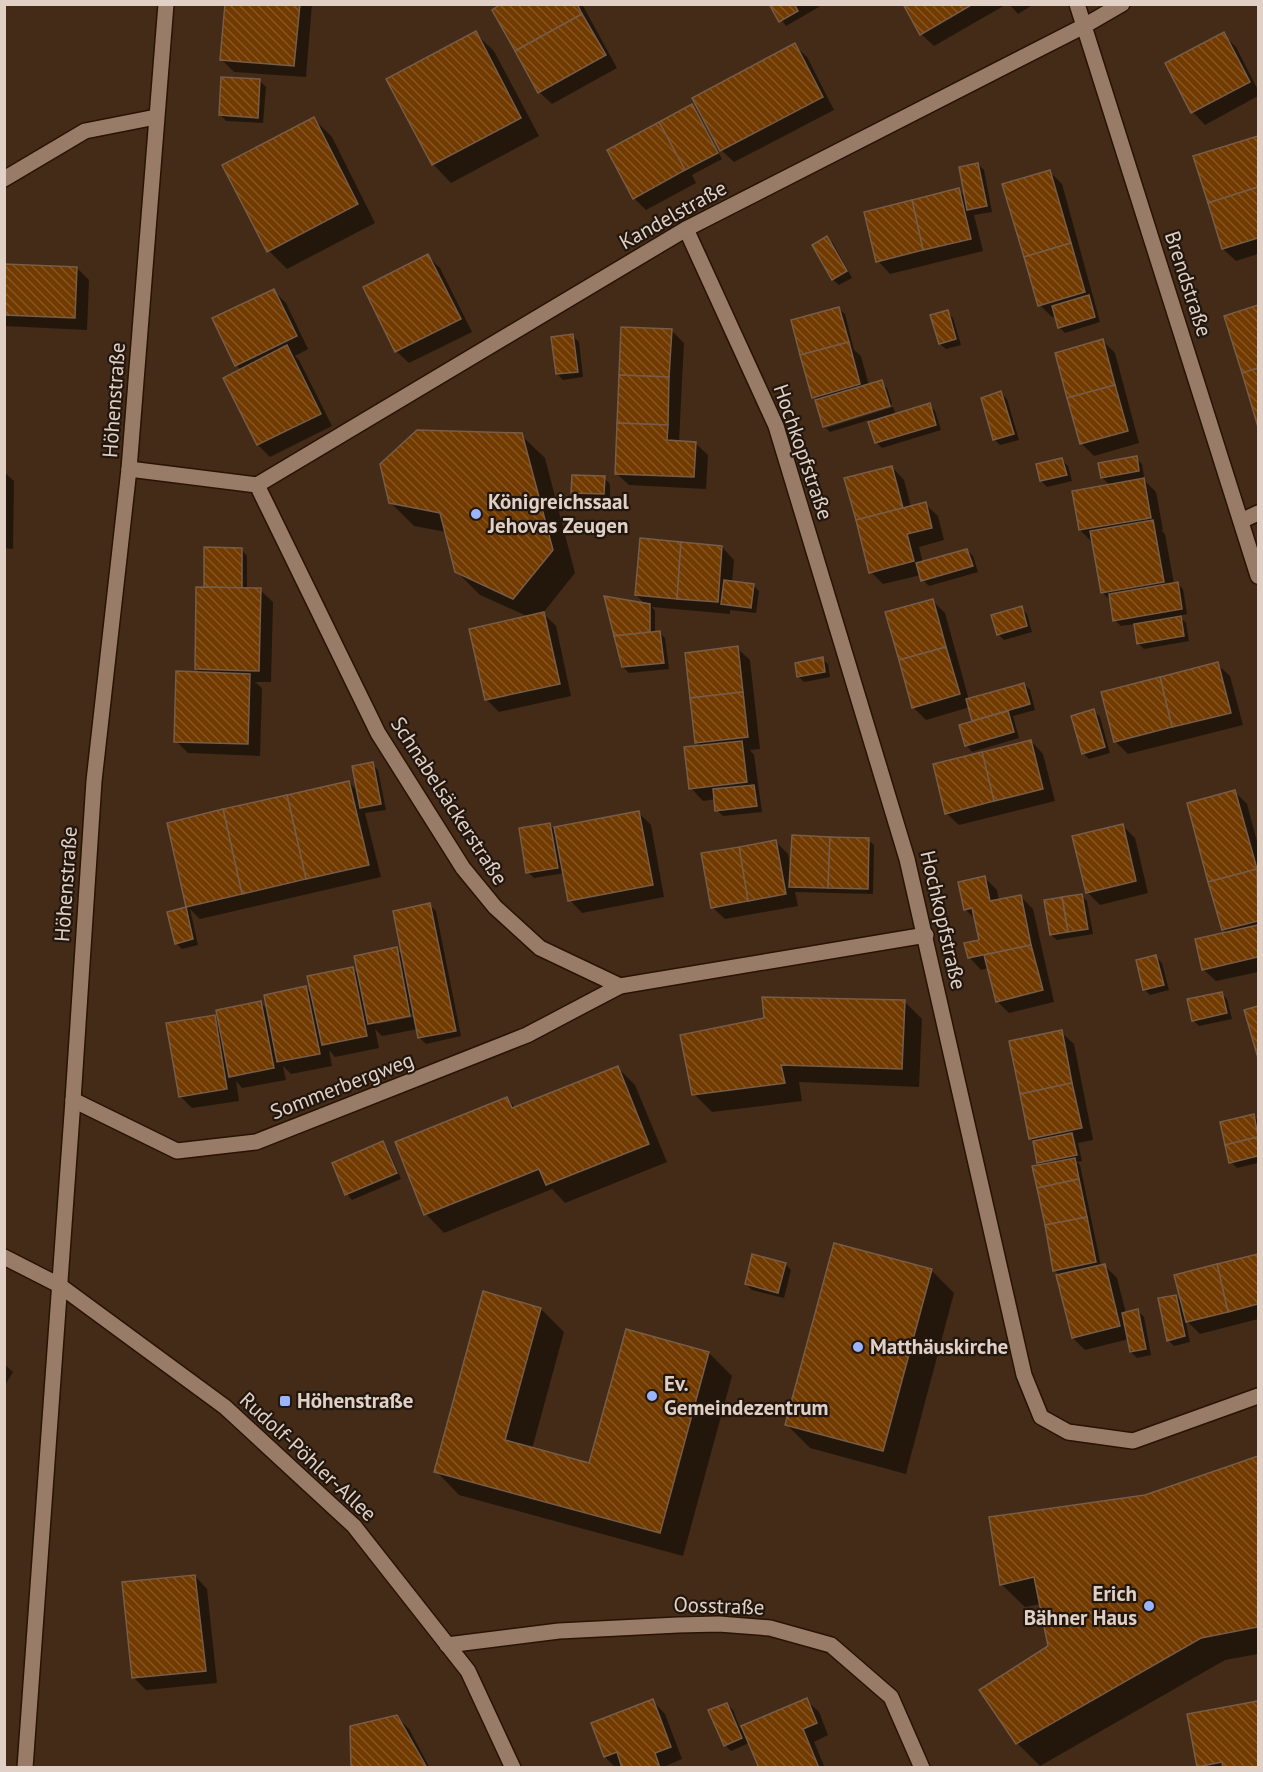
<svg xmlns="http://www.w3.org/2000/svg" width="1263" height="1772" font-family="'PT Sans',sans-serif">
<defs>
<pattern id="building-back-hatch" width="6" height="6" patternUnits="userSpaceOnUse" patternTransform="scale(1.5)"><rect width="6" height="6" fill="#713a00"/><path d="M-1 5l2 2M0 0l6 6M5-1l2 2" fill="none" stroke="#855524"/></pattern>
</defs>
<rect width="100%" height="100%" fill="#432b18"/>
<g fill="#0007" fill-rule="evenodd">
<polygon points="226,4 312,4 306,77 234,72 221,59"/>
<polygon points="505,4 582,4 617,68 552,104 539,92"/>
<polygon points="770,4 817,4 819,7 786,26"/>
<polygon points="906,4 1007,4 934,46 921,34"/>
<polygon points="1009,4 1034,4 1018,14"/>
<polygon points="475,33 494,51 539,136 451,183 433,164 388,79"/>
<polygon points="1223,34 1236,47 1258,90 1258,96 1205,125 1193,112 1167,64"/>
<polygon points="794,45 807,57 834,110 734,162 721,150"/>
<polygon points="260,81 266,87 263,123 226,121 220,115"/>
<polygon points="691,106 697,112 722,159 692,175 696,183 646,210 634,198"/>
<polygon points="314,119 332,137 375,223 287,269 269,251"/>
<polygon points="1258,138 1258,254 1236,261 1223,249 1195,157"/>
<polygon points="978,164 984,170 992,212 974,215 983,251 890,274 878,261 958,190 966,198"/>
<polygon points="1050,172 1062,184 1100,322 1065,333 1059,327 1056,316 1052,317 1040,305"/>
<polygon points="827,238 833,243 852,278 839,285 833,280"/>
<polygon points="428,256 440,268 472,332 409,363 396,351"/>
<polygon points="4,265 77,268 89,280 87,330 4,326"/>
<polygon points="274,291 286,303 308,349 295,356 299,360 332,426 270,457 258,445 241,370 237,366 214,319"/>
<polygon points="1258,307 1258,422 1226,317"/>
<polygon points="839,309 845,314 854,350 861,356 869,386 881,382 887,388 892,404 826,424 826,428 893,407 896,415 930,405 935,411 941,430 882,448 876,442 869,420 830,432 824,426 818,401 814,397"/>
<polygon points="947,312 953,318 961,345 946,349 940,344"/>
<polygon points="671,330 684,343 679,442 695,443 708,455 706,489 629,485 616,473"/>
<polygon points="573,336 579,342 583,377 563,380 557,374"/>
<polygon points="1102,340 1115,353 1139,443 1094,456 1081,443"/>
<polygon points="1001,393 1007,399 1019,440 1000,445 994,439"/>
<polygon points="521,435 545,458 575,573 543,613 556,626 571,696 499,712 486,699 529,617 480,595 456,571 446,532 414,526 391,503"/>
<polygon points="1136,458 1142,464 1144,477 1142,478 1156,492 1163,530 1161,530 1165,534 1174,584 1177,583 1183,589 1187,614 1179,616 1186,623 1189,641 1144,649 1138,643 1135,624 1121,626 1115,620 1112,602 1102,592 1093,543 1080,530 1110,485 1102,478"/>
<polygon points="1062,460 1068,466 1072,481 1047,487 1041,481"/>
<polygon points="892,467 904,480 911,507 925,504 938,516 944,540 919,547 923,563 967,550 973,556 978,572 929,586 923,580 921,575 883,584 871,572"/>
<polygon points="4,472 14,481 13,549 4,548"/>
<polygon points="604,478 610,484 610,499 578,498 572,492"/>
<polygon points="722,547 734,560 732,583 753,585 759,591 756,613 730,610 730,614 652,607 655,611 655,633 659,632 665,638 669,669 629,673 623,667 606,598 646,605 636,595"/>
<polygon points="242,550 247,556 247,589 260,590 273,602 271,682 255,682 262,688 260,756 188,753 176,741 201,674 196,669 208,589 206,587"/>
<polygon points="932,600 945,613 969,700 1024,684 1030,690 1035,710 1013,716 1019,738 972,752 967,746 961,726 974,722 970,707 926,720 913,707"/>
<polygon points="1021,608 1027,614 1032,632 1004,640 998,634"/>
<polygon points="737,648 750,660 760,749 750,750 754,755 762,812 723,816 717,810 716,799 703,801 691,788 701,747 696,742"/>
<polygon points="822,659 828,664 830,677 804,682 798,676"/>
<polygon points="1217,664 1230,676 1243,725 1128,754 1115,741"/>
<polygon points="1094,711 1100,717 1110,753 1089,759 1083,753"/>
<polygon points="1031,741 1043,754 1055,801 959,825 946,813"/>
<polygon points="372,764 378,770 386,810 365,813 381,877 200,919 190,909 198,945 182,949 176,943 169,913 188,908 168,824 349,782 358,792"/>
<polygon points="1235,792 1247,804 1258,845 1258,972 1216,981 1203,969 1227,934 1223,930"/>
<polygon points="638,812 651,825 664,897 582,913 570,900 565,873 534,878 528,872 550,825 557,832"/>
<polygon points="1123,826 1135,838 1148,893 1100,905 1087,892"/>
<polygon points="868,840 874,845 873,894 795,892 798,906 725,919 712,907 776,842 788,854 790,865"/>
<polygon points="985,878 997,890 999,901 1021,897 1033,909 1054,1002 1009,1013 997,1001 989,968 981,970 969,957 981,941 976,920 965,909"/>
<polygon points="1081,895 1087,901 1093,934 1057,940 1051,935"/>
<path d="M430,905l6,6 25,125 -35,8 -6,-6 -2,-9 -36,7 -7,-7 4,19 -44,9 -6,-7 3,16 -41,8 -8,-8 3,14 -44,8 -6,-7 3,20 -47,7 -12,-12 34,-79 6,5 41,-19 7,7 38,-22 7,7 39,-27 8,8 36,-27 8,7zM417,1013l1,3 -41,8v-3z"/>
<polygon points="1156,957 1162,963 1169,990 1150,995 1144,989"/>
<polygon points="1221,993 1227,999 1232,1019 1199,1026 1193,1020"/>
<polygon points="904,1001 922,1019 919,1087 799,1082 802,1101 712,1112 694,1094"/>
<polygon points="1258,1008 1258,1053 1246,1011"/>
<polygon points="1061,1032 1074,1044 1093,1140 1078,1143 1082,1161 1077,1162 1080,1165 1101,1266 1104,1265 1117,1278 1126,1313 1138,1311 1144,1317 1151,1355 1137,1358 1131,1352 1129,1339 1085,1350 1073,1338 1060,1276 1055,1270 1041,1166 1038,1163 1034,1142 1031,1138"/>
<polygon points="617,1067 635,1085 667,1162 565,1203 552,1189 444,1233 426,1214 397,1143 507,1099 516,1108"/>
<polygon points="1254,1116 1258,1121 1258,1163 1237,1168 1231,1162"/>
<polygon points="383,1143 388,1149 401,1179 352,1200 347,1194 334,1164"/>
<polygon points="1258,1255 1258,1319 1200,1334 1185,1319 1190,1342 1174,1346 1168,1340 1176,1296 1183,1303"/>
<polygon points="785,1264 791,1270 784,1298 752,1290 746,1284"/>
<polygon points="931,1270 954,1293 906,1474 810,1448 786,1424"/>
<polygon points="541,1309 564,1332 532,1449 590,1464 709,1353 732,1376 683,1556 459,1495 436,1471"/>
<polygon points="4,1364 13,1372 4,1387"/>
<polygon points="1258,1458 1258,1654 1225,1660 1040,1766 1017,1743 1049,1646 1041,1604 1025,1607 1001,1584 1145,1497"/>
<polygon points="195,1576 207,1589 217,1683 146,1690 133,1677"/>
<polygon points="806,1700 819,1712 828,1735 814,1742 825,1768 760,1768 749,1743 731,1751 725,1745 727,1704 733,1710 740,1728"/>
<polygon points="653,1701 665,1714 682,1759 666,1766 667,1768 616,1768 605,1757 593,1724"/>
<polygon points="1258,1703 1258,1768 1199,1768 1189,1716"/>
<polygon points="397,1717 409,1729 430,1768 353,1768"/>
</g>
<g fill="url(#building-back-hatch)" stroke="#775c48" stroke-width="1.5">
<polygon points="225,4 300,4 294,66 220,60"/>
<polygon points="501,4 577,4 582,14 515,51 492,10"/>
<polygon points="769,4 794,4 798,11 779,22"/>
<polygon points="903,4 973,4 920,35"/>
<polygon points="582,14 606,55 538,93 515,51"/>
<polygon points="476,31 521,118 432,165 386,79"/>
<polygon points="1224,32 1250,82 1191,113 1165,63"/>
<polygon points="795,43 823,97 720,151 692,98"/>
<polygon points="221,77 260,79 258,118 219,115"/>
<polygon points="692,104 718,153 685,170 659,122"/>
<polygon points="314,117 358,204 267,252 222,165"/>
<polygon points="659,122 685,170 633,199 607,150"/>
<polygon points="1258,136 1258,187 1208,203 1193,156"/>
<polygon points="978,163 987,206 967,210 959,167"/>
<polygon points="1050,170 1071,243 1024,257 1002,184"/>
<polygon points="1258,187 1258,238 1222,249 1208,203"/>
<polygon points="959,188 971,239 923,250 912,200"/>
<polygon points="912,200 923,250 876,262 864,212"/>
<polygon points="827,236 847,271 832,280 812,245"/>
<polygon points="1071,243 1085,292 1038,306 1024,257"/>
<polygon points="428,254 461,319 395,352 363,287"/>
<polygon points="4,264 77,267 75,318 4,315"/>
<polygon points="274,289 297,336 235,366 212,318"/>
<polygon points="1089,295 1095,317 1058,328 1052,306"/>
<polygon points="1258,305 1258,368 1242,373 1224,316"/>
<polygon points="839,307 849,342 800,355 791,320"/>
<polygon points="948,310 956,339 939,344 930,315"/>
<polygon points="621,327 672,329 669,377 619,375"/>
<polygon points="573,334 578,372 556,374 551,337"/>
<polygon points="1103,339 1115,385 1067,398 1055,353"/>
<polygon points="849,342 860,384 812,398 800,355"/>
<polygon points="287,345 321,414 257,445 223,378"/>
<polygon points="1258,368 1258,427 1242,373"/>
<polygon points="619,375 669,377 668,425 617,423"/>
<polygon points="882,380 890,406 823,427 815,400"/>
<polygon points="1115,385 1128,431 1080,444 1067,398"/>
<polygon points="1001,391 1014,434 993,440 981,398"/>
<polygon points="930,403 936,425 875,443 868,422"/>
<polygon points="617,423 668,425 667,440 696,442 694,477 615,474"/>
<polygon points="417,430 522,433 553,550 513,599 455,572 440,513 389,503 380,464"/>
<polygon points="1137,456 1139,471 1101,478 1098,463"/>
<polygon points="1062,458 1067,475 1040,481 1036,464"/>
<polygon points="892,466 903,508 856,520 844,478"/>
<polygon points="572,475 605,476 604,494 571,493"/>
<polygon points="1144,478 1151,518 1079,530 1072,491"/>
<polygon points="926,502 932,528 907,534 914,561 869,573 856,520"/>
<polygon points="1153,520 1164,582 1101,593 1090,531"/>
<polygon points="640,538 681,542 677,599 635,595"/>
<polygon points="681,542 722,546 718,602 677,599"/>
<polygon points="204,547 242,548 242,588 204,587"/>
<polygon points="967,549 973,566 921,581 916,563"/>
<polygon points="724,580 754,584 751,608 721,604"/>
<polygon points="1178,582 1182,609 1113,621 1109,594"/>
<polygon points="196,587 261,588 259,671 195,669"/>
<polygon points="604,596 650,604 650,632 614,636"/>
<polygon points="933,599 946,647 899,660 885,612"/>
<polygon points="1022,606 1027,626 997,635 991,615"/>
<polygon points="544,612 560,684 485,700 469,629"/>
<polygon points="1181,616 1184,636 1137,644 1134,624"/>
<polygon points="660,631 664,663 622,667 614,636"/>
<polygon points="738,646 743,692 690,698 685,653"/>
<polygon points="946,647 960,694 912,708 899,660"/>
<polygon points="823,657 825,672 797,677 795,663"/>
<polygon points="1218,662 1231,713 1172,727 1160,677"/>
<polygon points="176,671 250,674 248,744 174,742"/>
<polygon points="1160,677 1172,727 1114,742 1101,692"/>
<polygon points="1024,683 1030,704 972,721 966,699"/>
<polygon points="743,692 748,737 695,743 690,698"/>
<polygon points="1094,709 1105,747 1082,754 1071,716"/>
<polygon points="1008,711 1014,732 965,746 959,725"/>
<polygon points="1031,740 1043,789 994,801 982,752"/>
<polygon points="742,741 747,782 689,789 684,747"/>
<polygon points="982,752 994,801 945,814 933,764"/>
<polygon points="373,762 381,804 360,808 352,766"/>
<polygon points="349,781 369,865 306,879 287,795"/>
<polygon points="754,785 757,806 715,811 713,789"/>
<polygon points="1235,790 1257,869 1208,882 1187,803"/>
<polygon points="287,795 306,879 242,894 223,809"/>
<polygon points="223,809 242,894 186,907 167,823"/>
<polygon points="639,811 653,885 568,901 554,827"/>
<polygon points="550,823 558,868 526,873 519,828"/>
<polygon points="1123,824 1136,881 1086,893 1072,836"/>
<polygon points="792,835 830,837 828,888 789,887"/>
<polygon points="830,837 869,838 868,889 828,888"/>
<polygon points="776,840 786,894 748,901 739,847"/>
<polygon points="739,847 748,901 711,908 701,853"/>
<polygon points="1257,869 1258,921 1222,930 1208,882"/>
<polygon points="985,876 990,901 1021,895 1031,945 968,958 964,943 979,940 972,908 964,910 958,882"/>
<polygon points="1082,894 1088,929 1068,932 1062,897"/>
<polygon points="1062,897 1068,932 1050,935 1044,900"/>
<polygon points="430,903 456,1031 418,1038 393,911"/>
<polygon points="186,907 193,939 175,944 167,912"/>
<polygon points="1258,925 1258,957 1202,970 1195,939"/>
<polygon points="1031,945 1043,990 996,1002 984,955"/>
<polygon points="397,947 410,1016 368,1024 354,956"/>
<polygon points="1156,955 1164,985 1143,990 1136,960"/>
<polygon points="353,967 367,1036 322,1045 307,976"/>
<polygon points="306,986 320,1054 277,1062 264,995"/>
<polygon points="1222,992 1227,1013 1192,1021 1187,999"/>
<polygon points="762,997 905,1000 902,1069 781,1065 785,1083 692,1095 680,1035 764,1018"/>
<polygon points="261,1001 274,1068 229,1077 216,1010"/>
<polygon points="1258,1006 1258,1058 1244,1010"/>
<polygon points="215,1015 227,1089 179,1097 166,1023"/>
<polygon points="1062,1030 1072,1083 1020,1094 1009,1041"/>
<polygon points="618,1066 649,1144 546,1185 539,1169 424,1215 395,1142 507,1097 512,1108"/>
<polygon points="1072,1083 1082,1128 1029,1139 1020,1094"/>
<polygon points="1254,1114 1258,1137 1225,1145 1220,1122"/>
<polygon points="1072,1133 1077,1155 1037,1163 1033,1141"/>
<polygon points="1258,1137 1258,1156 1229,1163 1225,1145"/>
<polygon points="383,1141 397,1173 345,1195 332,1163"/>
<polygon points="1075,1158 1079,1179 1037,1188 1032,1166"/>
<polygon points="1079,1179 1087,1217 1045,1225 1037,1188"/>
<polygon points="1087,1217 1096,1262 1053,1271 1045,1225"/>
<polygon points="834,1243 932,1269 883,1451 785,1425"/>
<polygon points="752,1254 786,1263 778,1293 745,1284"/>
<polygon points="1258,1254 1258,1304 1228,1312 1217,1264"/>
<polygon points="1105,1264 1120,1326 1072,1338 1056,1275"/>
<polygon points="1217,1264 1228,1312 1186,1322 1174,1275"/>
<polygon points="483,1291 541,1308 505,1440 589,1463 626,1329 709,1352 660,1533 434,1472"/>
<polygon points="1176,1295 1185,1336 1167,1341 1158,1298"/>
<polygon points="1138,1309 1146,1349 1130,1352 1122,1313"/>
<polygon points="1258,1456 1258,1627 1201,1638 1016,1744 979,1690 1048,1646 1034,1577 1000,1585 989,1517 1145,1495"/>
<polygon points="195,1575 206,1671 132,1678 122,1582"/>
<polygon points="807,1698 817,1723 803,1729 819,1768 759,1768 741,1726"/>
<polygon points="653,1699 671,1747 655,1753 660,1768 622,1768 617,1752 604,1757 591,1723"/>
<polygon points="1258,1701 1258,1768 1223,1768 1222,1762 1197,1767 1187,1714"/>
<polygon points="727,1703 742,1738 724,1746 708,1710"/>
<polygon points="397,1715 427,1768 351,1768 350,1726"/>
</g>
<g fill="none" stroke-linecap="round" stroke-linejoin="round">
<defs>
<g id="minor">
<polyline points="1077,4 1258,576"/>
<polyline points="4,179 85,131 156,117"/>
<polyline points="686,229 776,426 907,859 1024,1375 1041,1417 1068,1432 1133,1441 1258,1396"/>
<polyline points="129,469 257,485 378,733 463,868 495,907 540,948 620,986 926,935"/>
<polyline points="257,485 686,229 1084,26 1122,4"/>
<polyline points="1241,521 1258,513"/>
<polyline points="73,1100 177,1151 256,1142 527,1035 620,986"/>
<polyline points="4,1257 59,1285 225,1407 354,1526 468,1671 513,1768"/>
<polyline points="447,1645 559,1631 678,1625 719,1624 770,1628 831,1645 891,1697 922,1768"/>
<polyline points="25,1768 73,1100 94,781 129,469 166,4"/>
</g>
</defs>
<use href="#minor" stroke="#291302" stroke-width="18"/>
<use href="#minor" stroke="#987c67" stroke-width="15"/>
</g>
<g fill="#9ab5fd" stroke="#22170e" stroke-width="2">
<circle cx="476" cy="514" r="6"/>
<circle cx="858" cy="1347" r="6"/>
<circle cx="652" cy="1396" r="6"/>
<rect x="279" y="1395" width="12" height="12" rx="3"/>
<circle cx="1149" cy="1606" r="6"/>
</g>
<g text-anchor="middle" stroke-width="4.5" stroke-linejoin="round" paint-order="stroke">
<g font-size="21" fill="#e0d0c5" stroke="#22170e">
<text transform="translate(673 215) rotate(-29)" y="7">Kandelstraße</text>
<text transform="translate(1188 284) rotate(72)" y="7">Brendstraße</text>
<text transform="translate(114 400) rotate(-86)" y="7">Höhenstraße</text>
<text transform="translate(803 452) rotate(71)" y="7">Hochkopfstraße</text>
<text transform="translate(449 801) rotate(57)" y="7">Schnabelsäckerstraße</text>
<text transform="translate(66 884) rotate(-86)" y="7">Höhenstraße</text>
<text transform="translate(943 920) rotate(77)" y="7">Hochkopfstraße</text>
<text transform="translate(342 1086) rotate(-21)" y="7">Sommerbergweg</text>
<text transform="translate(308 1457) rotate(43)" y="7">Rudolf-Pöhler-Allee</text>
<text transform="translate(719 1606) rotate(2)" y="7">Oosstraße</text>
</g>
<g font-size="21" font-weight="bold" fill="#e0d0c5" stroke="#22170e" text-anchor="start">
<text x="488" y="509">Königreichssaal<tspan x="488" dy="24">Jehovas Zeugen</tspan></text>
<text x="870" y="1354">Matthäuskirche</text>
<text x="664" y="1391">Ev.<tspan x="664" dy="24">Gemeindezentrum</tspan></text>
<text x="297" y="1408">Höhenstraße</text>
<text x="1137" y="1601" text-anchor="end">Erich<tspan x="1137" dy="24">Bähner Haus</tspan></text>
</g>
</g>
<rect width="1263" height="1772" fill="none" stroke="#e0d0c5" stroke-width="12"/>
</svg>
